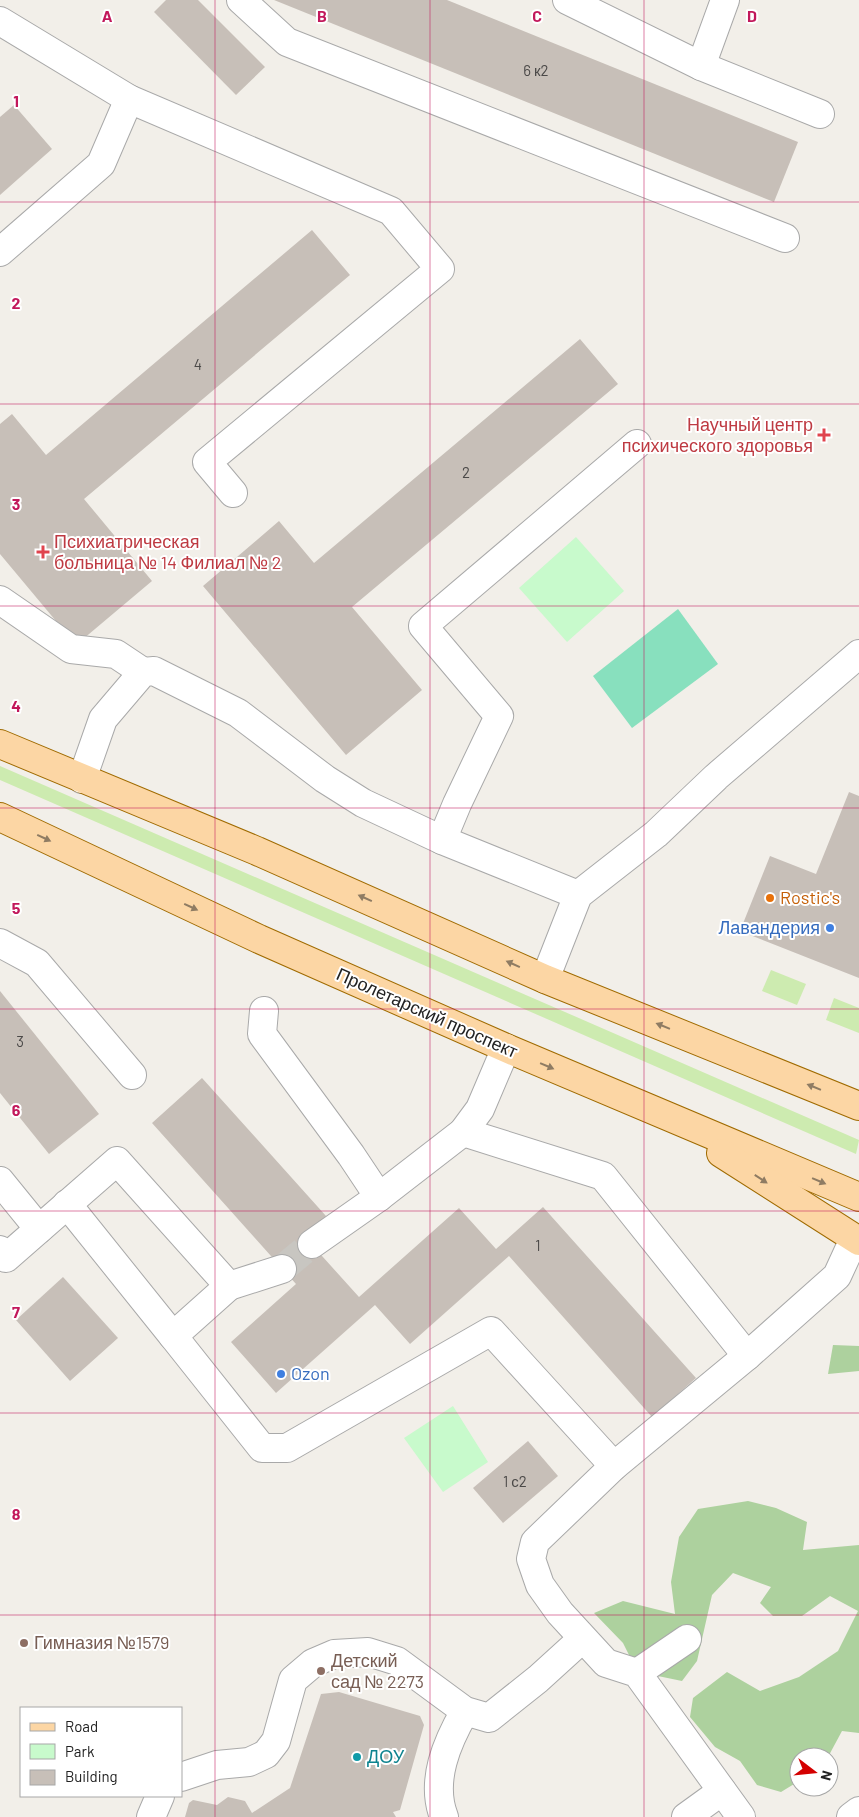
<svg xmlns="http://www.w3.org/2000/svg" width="859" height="1817" font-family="Barlow,sans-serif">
<rect width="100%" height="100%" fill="#f2efe9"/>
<g fill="#cdebb0">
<polygon points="0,766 859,1140 856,1154 0,780"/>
<polygon points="771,970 806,984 797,1005 762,991"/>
<polygon points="834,998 859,1008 859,1033 826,1020"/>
</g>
<g fill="#add19e">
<polygon points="833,1345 859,1346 859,1371 828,1374"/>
<polygon points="748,1501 776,1508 807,1522 803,1550 859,1545 859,1733 842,1731 828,1757 799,1757 799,1781 781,1792 757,1785 740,1761 715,1747 690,1717 693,1698 727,1672 760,1691 799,1677 838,1651 858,1611 830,1596 802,1616 773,1616 760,1603 771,1587 733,1573 712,1595 697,1661 682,1681 653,1675 632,1661 623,1643 594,1613 623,1601 675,1614 671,1582 679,1537 698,1509"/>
</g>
<g fill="#c8facc">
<polygon points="576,537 624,591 567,642 519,588"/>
<polygon points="453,1406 488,1462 443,1492 404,1438"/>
</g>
<polygon fill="#88e0be" points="678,609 718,664 632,728 593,676"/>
<g fill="#c7bfb8">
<polygon points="166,0 198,0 265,67 236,95 154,12"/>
<polygon points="274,0 447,0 798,142 774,202"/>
<polygon points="14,105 52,149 0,195 0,117"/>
<polygon points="312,230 350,275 84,499 152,581 76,645 0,554 0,424 12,414 46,455"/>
<polygon points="580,339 618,384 352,607 422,690 346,755 203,586 279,521 314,563"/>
<polygon points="849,792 859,796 859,978 740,931 770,856 816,874"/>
<polygon points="0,991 99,1114 49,1154 0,1093"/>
<polygon points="202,1078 326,1216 304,1236 359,1297 459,1208 496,1249 543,1207 696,1378 652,1417 509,1256 410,1344 375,1305 276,1393 231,1342 296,1284 152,1123"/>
<polygon points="63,1277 118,1338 70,1381 16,1320"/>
<polygon points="528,1441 558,1476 503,1523 473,1488"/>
<polygon points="339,1692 420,1716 424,1725 400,1810 393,1812 396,1817 185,1817 189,1803 193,1800 217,1805 228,1797 245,1801 252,1813 290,1788 321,1694"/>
</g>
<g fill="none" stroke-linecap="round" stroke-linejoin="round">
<polyline stroke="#c8c6c1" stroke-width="28" stroke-dasharray="28 14" stroke-linecap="butt" points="282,1269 312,1244"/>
<defs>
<g id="minor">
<polyline points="241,0 287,42 785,238"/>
<polyline points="567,0 701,66 820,114"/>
<polyline points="0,21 129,99 391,211 440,269 207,462 233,493"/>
<polyline points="701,66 725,0"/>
<polyline points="0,252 101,164 129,99"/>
<polyline points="0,600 71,649 116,654 143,672"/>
<polyline points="82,779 103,719 143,672 154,671 238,713 325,779 363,803 442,840 578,895"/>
<polyline points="442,840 457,804 499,716 423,626 637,444"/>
<polyline points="0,943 37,963 132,1075"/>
<polyline points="545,979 578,895 656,834 716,777 859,654"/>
<polyline points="264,1011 262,1034 351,1155 379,1197"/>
<polyline points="506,1048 480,1109 463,1132 603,1176 747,1356"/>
<polyline points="0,1181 39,1229"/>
<polyline points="67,1204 173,1336"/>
<polyline points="312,1244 379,1197 463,1132"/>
<polyline points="0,1250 6,1258 117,1161 229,1286 173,1336 262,1448 287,1448 491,1331 614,1466"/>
<polyline points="229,1286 282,1269"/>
<polyline points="637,1673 687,1639"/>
<polyline points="181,1777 217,1765 249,1762 266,1754 276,1741 293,1680 313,1663 334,1654 368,1652 397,1661 465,1711 489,1718 538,1679 582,1639"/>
<polyline points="151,1817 160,1796"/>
<path d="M444,1817c-14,-36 3,-75 21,-106"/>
<polyline points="686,1817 722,1791"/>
<polyline points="741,1817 637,1673 606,1663 560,1613 540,1585 531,1559 535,1542 614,1466 747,1356 837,1276 854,1239"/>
<polyline points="851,1817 859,1811"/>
</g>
<g id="major">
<polyline points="0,744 257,851 545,979 859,1106"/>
<polyline points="0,817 259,939 506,1048 859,1197"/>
<polyline points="721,1153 859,1241"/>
</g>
</defs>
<use href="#minor" stroke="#a9a9a9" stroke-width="30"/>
<use href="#major" stroke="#a06b00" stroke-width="30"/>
<use href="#minor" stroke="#fff" stroke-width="28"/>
<use href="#major" stroke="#fcd6a4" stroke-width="28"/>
</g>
<defs><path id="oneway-solid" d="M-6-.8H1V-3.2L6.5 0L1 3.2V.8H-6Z" transform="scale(1.25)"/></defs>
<g fill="#8f7c63">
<use href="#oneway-solid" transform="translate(44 838) rotate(25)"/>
<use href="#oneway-solid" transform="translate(365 898) rotate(-156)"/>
<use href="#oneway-solid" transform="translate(191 907) rotate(25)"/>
<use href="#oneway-solid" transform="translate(513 964) rotate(-156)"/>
<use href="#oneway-solid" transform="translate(663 1026) rotate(-158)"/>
<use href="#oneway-solid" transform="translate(547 1066) rotate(23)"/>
<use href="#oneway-solid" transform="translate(814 1087) rotate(-158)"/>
<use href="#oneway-solid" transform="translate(761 1179) rotate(33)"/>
<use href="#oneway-solid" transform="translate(819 1181) rotate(23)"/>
</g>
<path fill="none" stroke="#c2185b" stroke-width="1" stroke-opacity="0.55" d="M215,0v1817M430,0v1817M644,0v1817M0,202h859M0,404h859M0,606h859M0,808h859M0,1009h859M0,1211h859M0,1413h859M0,1615h859"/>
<g fill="#e0444e" stroke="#fff" stroke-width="2">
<path d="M821.5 427.5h5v5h5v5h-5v5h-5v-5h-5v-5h5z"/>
<path d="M40.5 544.5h5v5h5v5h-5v5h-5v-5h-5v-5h5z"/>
</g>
<circle fill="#e8710a" stroke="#fff" stroke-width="2" cx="770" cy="898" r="5"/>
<g fill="#3f7fe0" stroke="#fff" stroke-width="2">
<circle cx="830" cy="928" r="5"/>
<circle cx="281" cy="1374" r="5"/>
</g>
<g fill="#8d6e63" stroke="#fff" stroke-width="2">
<circle cx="24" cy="1643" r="5"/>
<circle cx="321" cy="1671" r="5"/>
</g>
<circle fill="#0f9aa8" stroke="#fff" stroke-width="2" cx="357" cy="1757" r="5"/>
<g text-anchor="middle" stroke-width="4" stroke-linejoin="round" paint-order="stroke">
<g font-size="15" fill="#4b4948">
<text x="536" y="76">6 к2</text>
<text x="198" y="370">4</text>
<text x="466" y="478">2</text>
<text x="20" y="1047">3</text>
<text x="538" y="1251">1</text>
<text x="515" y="1487">1 с2</text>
</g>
<g font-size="18" fill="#be3a42" stroke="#fff" text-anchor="end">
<text x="813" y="431">Научный центр<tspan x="813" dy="21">психического здоровья</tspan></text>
<text x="54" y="548" text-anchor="start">Психиатрическая<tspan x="54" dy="21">больница № 14 Филиал № 2</tspan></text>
</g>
<g font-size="18" fill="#c56008" stroke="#fff" text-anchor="start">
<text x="780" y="904">Rostic's</text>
</g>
<g font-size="18" fill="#366cbe" stroke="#fff" text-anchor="end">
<text x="820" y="934">Лавандерия</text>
<text x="291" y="1380" text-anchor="start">Ozon</text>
</g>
<g font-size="18" fill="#222" stroke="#fff">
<text transform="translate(427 1013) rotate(24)" y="6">Пролетарский проспект</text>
</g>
<g font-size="18" fill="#785e54" stroke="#fff" text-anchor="start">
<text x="34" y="1649">Гимназия №1579</text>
<text x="331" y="1667">Детский<tspan x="331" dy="21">сад № 2273</tspan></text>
</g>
<g font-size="18" fill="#0d838f" stroke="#fff" text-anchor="start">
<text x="367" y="1763">ДОУ</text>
</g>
</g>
<g font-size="16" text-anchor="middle" font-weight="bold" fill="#c2185b" stroke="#fff" stroke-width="4" stroke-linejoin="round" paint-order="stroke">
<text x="107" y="22">A</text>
<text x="322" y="22">B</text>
<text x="537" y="22">C</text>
<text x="752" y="22">D</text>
<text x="16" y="107">1</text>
<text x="16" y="309">2</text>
<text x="16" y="510">3</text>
<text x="16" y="712">4</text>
<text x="16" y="914">5</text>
<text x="16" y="1116">6</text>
<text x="16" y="1318">7</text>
<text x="16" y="1520">8</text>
</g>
<rect x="20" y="1707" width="162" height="90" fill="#ffffff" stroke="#a7a7a7"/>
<rect x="30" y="1723" width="25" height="8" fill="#fcd6a4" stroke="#a7a7a7"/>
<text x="65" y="1732" font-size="15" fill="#222222">Road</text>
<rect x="30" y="1744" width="25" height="15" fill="#c8facc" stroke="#a7a7a7"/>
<text x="65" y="1757" font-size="15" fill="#222222">Park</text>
<rect x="30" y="1770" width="25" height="15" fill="#c7bfb8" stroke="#a7a7a7"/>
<text x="65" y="1782" font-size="15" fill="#222222">Building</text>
<g transform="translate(814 1772) rotate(106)"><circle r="24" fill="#ffffff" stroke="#a7a7a7"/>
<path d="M0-4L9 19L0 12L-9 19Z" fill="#d40000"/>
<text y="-8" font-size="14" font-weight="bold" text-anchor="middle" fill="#222222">N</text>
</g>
</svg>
